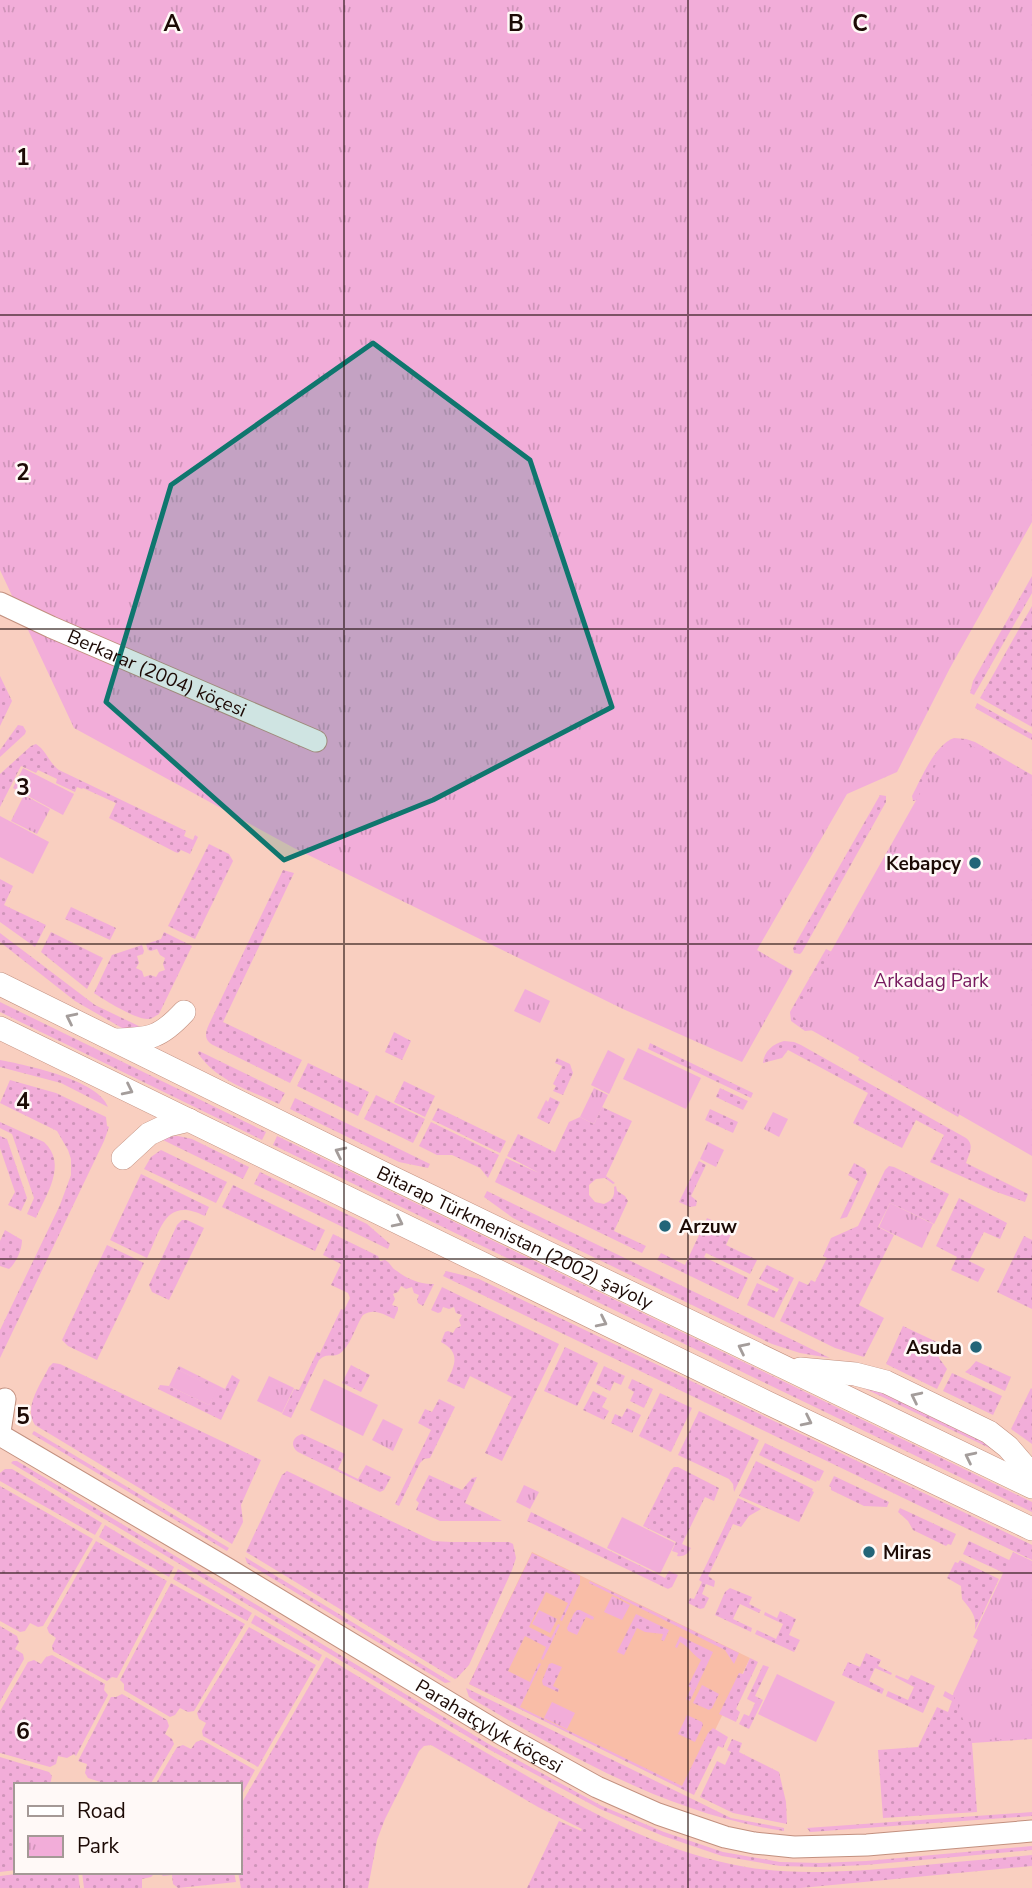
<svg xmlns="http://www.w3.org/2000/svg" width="1032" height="1888" font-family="'Nunito Sans',sans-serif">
<defs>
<pattern id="grass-dots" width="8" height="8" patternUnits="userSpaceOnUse" patternTransform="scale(1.75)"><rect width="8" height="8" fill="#f2add9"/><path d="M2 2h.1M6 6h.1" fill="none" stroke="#cf94b9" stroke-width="1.8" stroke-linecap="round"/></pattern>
<pattern id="park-tufts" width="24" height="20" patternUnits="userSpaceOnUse" patternTransform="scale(1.75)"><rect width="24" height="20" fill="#f2add9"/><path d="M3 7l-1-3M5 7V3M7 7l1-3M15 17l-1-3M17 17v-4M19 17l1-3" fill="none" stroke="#cf94b9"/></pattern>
</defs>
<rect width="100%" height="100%" fill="#f9cfc0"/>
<polygon fill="#f9bda7" points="532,1552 750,1658 686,1790 469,1684"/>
<g fill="url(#grass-dots)">
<polygon points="1032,576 1032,593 974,695 970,693 973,681"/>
<polygon points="1032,606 1032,727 980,698"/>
<polygon points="0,676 12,701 0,726"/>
<polygon points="977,703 1032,734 1032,740 975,708"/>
<polygon points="18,725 23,726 26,731 25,734 0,757 0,750"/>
<path d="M954,738l12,1 9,3 57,33v7l-119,19 -1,-5c9,-17 23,-52 42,-58z"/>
<path d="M36,744c10,6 13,19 23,26l127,61 -2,5 9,4 2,-5 3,2 -8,17 -9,-4 -3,3 -3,-1 -66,-34 7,-15 -33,-15 -1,1 -5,-2 -2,5 -19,-9 1,-4 -19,-9 -2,3 -15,-7 -21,41v-33l31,-28z"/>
<polygon points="880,795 886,796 886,802 802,952 800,954 794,953 793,948"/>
<polygon points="209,844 229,854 233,861 195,939 168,926"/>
<path d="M283,870l11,3 -71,149 79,38 -12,23 -77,-38c-11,-6 -7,-15 -2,-25z"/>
<polygon points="0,879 13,886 4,905 46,925 35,947 0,922"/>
<polygon points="71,907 116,928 110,940 65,919"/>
<polygon points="51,932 103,958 87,989 41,952"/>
<path d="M164,932l28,14 -33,68c-4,2 -6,5 -11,5 -11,1 -44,-19 -54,-26l18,-38 30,-10 2,6 -1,3 -6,2 2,7 -3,5 6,3 2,6 6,-2 6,2 3,-5 6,-2 -2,-6 2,-6 -5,-3 -3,-6 -6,2 -3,-1 -2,-6 15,-5z"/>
<polygon points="0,933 95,1005 145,1029 128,1029 122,1028 75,1001 0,942"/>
<polygon points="826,949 832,952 815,1030 805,1031 791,1021 790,1012"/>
<polygon points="0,1002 266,1132 262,1140 0,1012"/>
<polygon points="394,1032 411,1041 402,1060 385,1052"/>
<path d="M784,1041l10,1 7,3 165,93c9,7 3,16 0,25l62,31 -3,8 -31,-11 -64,-29 14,-27 -28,-15 -14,28 -49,-25 15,-30 -80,-43 -6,8 -19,5c1,-12 10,-19 21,-22z"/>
<polygon points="650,1043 753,1093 751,1098 648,1049"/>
<path d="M199,1051l86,42 -6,11c-28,-13 -64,-24 -81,-51z"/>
<polygon points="861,1054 961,1111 958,1117 858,1060"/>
<polygon points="557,1058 570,1064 573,1073 563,1095 553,1091 556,1086 553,1084 562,1066 555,1063"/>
<path d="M0,1060c26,5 99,20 108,47l-47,-24 -61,-16z"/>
<polygon points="308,1063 369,1092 358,1116 297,1086"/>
<polygon points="10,1080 56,1093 106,1117 107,1126 109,1127 104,1141 0,1358 0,1330 60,1205 71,1175 71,1159 68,1150 57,1131 0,1103"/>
<polygon points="404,1081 435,1096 425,1117 394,1102"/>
<polygon points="720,1088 748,1101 743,1110 716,1097"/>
<polygon points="376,1095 425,1119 413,1143 364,1119"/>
<polygon points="550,1097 560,1102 549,1124 537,1118 546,1100 548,1102"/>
<polygon points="295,1098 430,1164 428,1168 399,1162 290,1109"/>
<path d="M602,1107l30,14 -26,55 9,7 -2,1 -8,-6 -9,1 -7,6v10l6,7 9,2c9,-4 11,-8 10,-17l2,-1 1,5 8,5 3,5 -14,30 32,15 -4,7 -147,-71 11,-24 33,15 -32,-17 11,-22 37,18 14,-30 11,-5 14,7z"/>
<polygon points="438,1108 506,1141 500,1153 432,1120"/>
<polygon points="710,1109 738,1122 733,1133 705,1120"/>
<path d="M0,1122l44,20c24,22 2,53 -8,76l-9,-4 7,-16 -22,-64 -12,-6z"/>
<polygon points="431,1122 499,1155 488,1178 480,1168 452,1155 437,1155 419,1146"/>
<polygon points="0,1136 7,1139 27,1198 21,1211 8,1205 15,1192 0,1148"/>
<polygon points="178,1136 192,1139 249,1167 243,1179 163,1140 164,1137"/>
<polygon points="277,1136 1032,1502 1032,1512 273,1145"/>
<polygon points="161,1150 227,1182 216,1203 144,1169 151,1157"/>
<polygon points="699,1161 706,1165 691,1196 697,1201 696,1206 690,1207 679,1202"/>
<polygon points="854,1163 865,1169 867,1174 847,1217 840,1219 858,1181 848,1175"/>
<polygon points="889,1166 894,1167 949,1194 934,1224 890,1203 878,1227 894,1235 859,1305 884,1318 864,1357 835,1348 780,1321 799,1281 808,1285 811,1280 815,1282 827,1258 823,1256 831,1238 858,1226 885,1170"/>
<polygon points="260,1172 367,1224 390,1244 388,1249 254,1184"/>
<path d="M141,1174l68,33 -4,9c-40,-20 -44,13 -58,42l-37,-18z"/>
<polygon points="233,1185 325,1230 315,1251 222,1207"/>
<polygon points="487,1191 830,1358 800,1353 772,1344 513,1218 484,1197"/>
<polygon points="959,1198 1007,1223 1000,1239 984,1232 969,1261 985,1269 978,1282 951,1270 957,1257 936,1246"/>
<polygon points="707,1218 733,1230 726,1245 757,1260 750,1274 706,1253 704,1257 748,1278 738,1299 657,1260 661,1253 685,1265"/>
<polygon points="182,1220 187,1220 204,1228 169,1300 152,1292 149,1285 177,1225"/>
<path d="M5,1230l17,10c0,10 -6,23 -13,29l-9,-3v-25z"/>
<path d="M333,1234l45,22 2,5 5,-1c6,3 6,8 12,11 10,8 25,14 37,13l-11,22 -5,-3 -1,-3 2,-5 -5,-2 -2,-6 -6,2 -5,-3 -3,6 -5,2 2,5 -3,6 6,2v3l-4,9c-11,-5 -20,-11 -31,-4 -7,10 -13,33 -24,39 -8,4 -11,-2 -20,6l-28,58 -9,-4 12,-25 5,1 18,-38 3,1 21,-44 3,1 6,-12 -2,-5 -17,-8 10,-21 -18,-9z"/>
<polygon points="1024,1236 1032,1240 1032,1309 997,1292"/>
<polygon points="107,1245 144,1263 97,1360 68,1346 62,1340"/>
<polygon points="767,1265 794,1278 774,1318 747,1305 757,1283 777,1292 779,1289 759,1279"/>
<polygon points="446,1271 479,1279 1032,1545 1032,1560 443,1276"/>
<path d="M442,1287l117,57 -57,117 -17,-8 27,-56 -42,-21 -6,13 -17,-8c9,-17 13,-29 -6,-39l4,-10 3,-1 5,2 3,-5 5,-2 -2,-6 3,-5 -6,-2 -2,-6 -5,2 -6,-2 -2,5 -3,1 -7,-3z"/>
<polygon points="903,1326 941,1344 939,1358 947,1369 937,1389 886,1364"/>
<polygon points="565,1347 598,1363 577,1406 544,1391"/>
<polygon points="976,1361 1011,1377 1005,1391 965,1372 970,1368"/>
<path d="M53,1363l7,1 201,96 -20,45 2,17 -11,22 -197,-119c-12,-18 6,-41 14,-58z"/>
<polygon points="351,1365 370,1375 361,1392 342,1383"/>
<polygon points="179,1366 225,1389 232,1375 240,1380 221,1420 158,1389 160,1385 169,1386 209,1405 216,1389 177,1369"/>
<polygon points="604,1366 625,1376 621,1385 614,1382 610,1391 596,1384"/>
<polygon points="952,1373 1002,1396 993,1415 943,1391"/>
<polygon points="632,1379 653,1389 644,1408 630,1401 634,1392 628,1388"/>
<polygon points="851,1382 866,1384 975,1433 1000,1453"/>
<polygon points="1031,1388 1032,1389 1032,1444 1011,1429"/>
<polygon points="593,1391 607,1398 602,1407 609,1411 604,1420 583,1410"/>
<polygon points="660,1393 692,1408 671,1452 639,1436"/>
<polygon points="439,1399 455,1407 430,1458 424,1459 420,1463 399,1506 395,1504 431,1430 418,1423 425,1409 432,1412"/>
<polygon points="627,1408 641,1415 632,1433 611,1423 615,1414 622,1417"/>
<polygon points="699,1411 759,1440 734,1492 733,1484 729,1479 678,1455"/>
<polygon points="34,1431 229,1548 227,1551 32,1434"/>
<path d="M302,1434l43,20 -7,15 20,10 8,-14 25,12 -7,13 -4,2 -82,-40c-8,-6 -6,-15 4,-18z"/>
<polygon points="765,1443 824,1471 819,1481 817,1480 816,1482 759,1455"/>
<polygon points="13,1461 17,1461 492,1746 602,1806 664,1832 723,1852 780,1862 820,1863 866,1861 1032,1846 1032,1850 866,1865 820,1867 780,1866 722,1856 663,1836 600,1809 490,1750 11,1463"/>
<polygon points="756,1461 813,1489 812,1491 814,1492 799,1522 739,1496"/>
<path d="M674,1467h4l41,21 -5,13 -9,-4 -23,47 9,4c-3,6 -7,9 -14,8l1,-3 -6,-2 4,-9 -33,-16 28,-56z"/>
<polygon points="5,1469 12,1469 102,1523 95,1535 0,1481 0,1473"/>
<polygon points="287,1471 433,1541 451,1542 509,1542 513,1544 516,1558 512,1570 469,1665 457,1678 455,1679 246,1552 282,1475"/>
<polygon points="429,1475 462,1490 472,1478 477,1477 465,1503 502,1521 440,1521 416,1510 419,1503 416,1500"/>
<polygon points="834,1476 889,1502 887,1507 864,1506 831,1490 831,1487 829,1486"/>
<polygon points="0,1486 93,1539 43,1626 38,1627 30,1623 25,1631 20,1632 0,1621"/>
<polygon points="738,1498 761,1509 749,1516 741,1527 733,1524 708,1576 715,1581 714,1587 706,1584 702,1594 709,1598 704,1608 700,1609 688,1603 690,1598 694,1599 702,1582 699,1580"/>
<polygon points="900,1508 956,1534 951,1545 948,1544 946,1546 913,1530 908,1521 898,1512"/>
<polygon points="531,1512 665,1578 669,1571 678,1575 672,1587 668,1589 527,1521"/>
<polygon points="105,1525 174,1567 169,1577 99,1537"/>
<polygon points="96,1541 167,1581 117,1678 112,1677 107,1681 53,1651 52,1646 56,1638 49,1633 47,1628"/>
<polygon points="969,1541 1032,1571 1004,1573 963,1554"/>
<polygon points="532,1553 580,1576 580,1583 562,1621 560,1620 568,1603 546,1592 529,1627 551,1638 558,1624 560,1625 543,1660 541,1659 546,1647 525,1636 508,1671 530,1682 539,1663 541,1664 520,1707 682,1786 708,1733 713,1728 728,1737 723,1748 718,1746 694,1795 469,1684"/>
<polygon points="245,1557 451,1682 445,1683 247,1563"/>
<path d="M960,1560l39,19 -24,51c2,-15 -5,-21 -13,-31l-1,-13 -14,-8 8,-16 3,1z"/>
<polygon points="178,1569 252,1613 247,1621 173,1579"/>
<polygon points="590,1581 739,1653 734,1664 725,1650 589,1583"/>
<polygon points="171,1583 245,1624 194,1711 188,1712 180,1708 175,1715 170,1717 124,1690 124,1684 120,1680"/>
<polygon points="730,1588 752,1597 749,1604 761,1610 759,1613 740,1604 733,1619 752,1628 751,1632 715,1615 725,1592"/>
<polygon points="577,1610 580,1610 594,1617 593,1620 586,1617 577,1635 568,1631 567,1628 574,1613"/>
<polygon points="780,1611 796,1619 789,1635 800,1640 794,1652 755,1634 757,1630 776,1639 783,1624 764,1615 765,1612 777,1618"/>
<polygon points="636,1614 669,1630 664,1641 661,1640 663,1634 645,1632 637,1628 624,1655 617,1652"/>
<polygon points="255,1615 322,1655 319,1661 251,1623"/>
<polygon points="0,1626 17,1636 19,1642 15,1649 23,1654 24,1659 0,1702"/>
<polygon points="249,1627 316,1665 258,1767 203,1736 202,1731 206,1723 199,1719 197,1713"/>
<path d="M680,1636l33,16 -23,49 -4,-2 5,-11 -3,-2 13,-26c-8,-5 -12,-13 -21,-18l-3,6 -2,-1z"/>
<polygon points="866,1653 881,1660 878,1666 892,1673 891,1675 875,1668 869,1681 884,1689 882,1694 842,1675 848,1662 860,1667"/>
<polygon points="52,1655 105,1684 104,1690 108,1695 76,1756 74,1754 67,1758 58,1756 56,1764 50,1767 0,1753 0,1711 28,1662 34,1660 41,1664 46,1657"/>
<path d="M326,1657c66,40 133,81 201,119 68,39 141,78 219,91 52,9 107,4 159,0 42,-4 85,-8 127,-12v11l-231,22h-274l32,-67 22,10 1,-2 -44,-22 -107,-62 -7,1 -5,5 -34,68 -8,21 -9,48h-127l-3,-16h2v-66z"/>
<polygon points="750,1658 758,1662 736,1709 740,1712 736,1722 719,1714 739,1673 743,1674"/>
<polygon points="552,1663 562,1667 553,1686 559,1689 558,1692 543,1685 542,1681 549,1664"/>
<polygon points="763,1665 769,1667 755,1696 763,1700 749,1729 739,1724 744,1714 749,1716 755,1703 747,1699"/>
<polygon points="896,1675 908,1680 911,1675 935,1686 923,1713 886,1696 888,1691 908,1700 914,1687 895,1677"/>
<polygon points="702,1685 719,1694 712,1708 709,1710 693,1703"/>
<path d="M466,1688l265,130 53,10v3c-116,-17 -216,-76 -315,-134z"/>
<polygon points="1032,1689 1032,1739 972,1743 977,1812 883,1818 878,1750 918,1747 937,1707 948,1712 952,1701 943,1696 945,1691 952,1695"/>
<polygon points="122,1694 167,1720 169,1726 165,1734 172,1739 174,1744 150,1785 110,1785 88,1778 85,1773 87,1764 78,1761 111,1697 116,1697"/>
<polygon points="687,1715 702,1722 703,1725 695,1742 678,1734"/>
<polygon points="732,1739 742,1743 739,1752 779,1772 786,1802 787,1824 733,1813 700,1797 717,1761 725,1765 731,1752 727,1750"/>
<polygon points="202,1740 255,1770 240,1798 240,1785 155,1785 177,1747 183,1745 191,1749 196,1742"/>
<polygon points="0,1757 49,1772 52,1776 50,1785 16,1785 16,1870 0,1872"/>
<polygon points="1032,1812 1032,1816 810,1832 807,1828"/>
<polygon points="32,1872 78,1872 80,1888 0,1888 0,1876"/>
<polygon points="82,1872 153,1872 154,1874 151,1877 142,1879 142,1888 84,1888"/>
<polygon points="158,1872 234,1872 236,1882 178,1888 173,1884 172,1875 163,1876"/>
</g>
<g fill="url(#park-tufts)">
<polygon points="0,0 1032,0 1032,522 950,668 897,772 847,794 757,950 793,971 742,1062 623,1009 294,848 74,728 0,570"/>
<polygon points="956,742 966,743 972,746 1032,779 1032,1156 799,1023 794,1017 945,749 949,745"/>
<polygon points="24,795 50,809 37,834 11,821"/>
<polygon points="525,989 550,1001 540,1023 514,1011"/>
<polygon points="594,1088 608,1095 594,1124 580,1117"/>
<polygon points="773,1112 788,1119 779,1137 764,1129"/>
<polygon points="708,1142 724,1150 716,1167 700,1159"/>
<polygon points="890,1203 933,1224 922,1248 879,1227"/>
<polygon points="269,1376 294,1388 282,1413 257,1401"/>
<polygon points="383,1419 403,1429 393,1451 372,1440"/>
<polygon points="524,1485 539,1492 530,1509 516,1502"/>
<polygon points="1013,1552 1032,1561 1032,1738 972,1742 953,1694 978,1640 973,1637"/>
<polygon points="612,1596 630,1605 622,1620 604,1612"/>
<polygon points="539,1610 557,1619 550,1633 532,1624"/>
<polygon points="552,1702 575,1713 567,1729 544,1718"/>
</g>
<g fill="#f2add9">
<polygon points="23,768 74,794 63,815 13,788"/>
<polygon points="0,816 49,842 33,874 0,857"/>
<polygon points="638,1048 701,1078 686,1109 623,1079"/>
<polygon points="608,1050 625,1059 609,1094 591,1085"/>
<polygon points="177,1369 217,1389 209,1405 169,1386"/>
<polygon points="324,1379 378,1405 363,1436 310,1410"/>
<polygon points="622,1517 675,1543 660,1574 607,1548"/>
<polygon points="777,1674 835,1702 816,1742 758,1714"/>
</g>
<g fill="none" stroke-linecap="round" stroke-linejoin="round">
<defs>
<g id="secondary">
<path id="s1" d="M0,603l51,24 265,114"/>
<polyline points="0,1432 5,1399"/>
<path id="s2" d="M0,1435l228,134 275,166 94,52 61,27 67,23 29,6 40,4 73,-2 165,-14"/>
</g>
<g id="primary">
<path id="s3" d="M0,984l391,193 641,310"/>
<polyline points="0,1028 766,1402 1032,1529"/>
<path d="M116,1040c34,-1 44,-2 68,-28"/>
<polyline points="123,1158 149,1134 168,1125 189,1120"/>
<polyline points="800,1369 855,1374 886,1382 989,1432 1008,1447 1032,1475"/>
</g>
</defs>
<use href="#secondary" stroke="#c2907f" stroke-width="23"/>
<use href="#primary" stroke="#c2907f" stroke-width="24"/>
<use href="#secondary" stroke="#fff" stroke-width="21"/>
<use href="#primary" stroke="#fff" stroke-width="23"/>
</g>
<defs><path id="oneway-chevron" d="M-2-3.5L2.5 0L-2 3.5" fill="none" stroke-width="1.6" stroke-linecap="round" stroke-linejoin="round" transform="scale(1.75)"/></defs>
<g stroke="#a49d9b">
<use href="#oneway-chevron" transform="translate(71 1018) rotate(-154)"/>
<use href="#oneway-chevron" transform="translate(128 1090) rotate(26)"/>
<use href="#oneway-chevron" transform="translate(340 1152) rotate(-154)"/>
<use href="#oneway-chevron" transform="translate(398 1222) rotate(26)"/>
<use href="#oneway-chevron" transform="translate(602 1322) rotate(26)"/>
<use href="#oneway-chevron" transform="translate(743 1348) rotate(-154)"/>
<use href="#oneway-chevron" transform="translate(916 1397) rotate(-154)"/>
<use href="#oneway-chevron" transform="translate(807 1421) rotate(26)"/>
<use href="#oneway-chevron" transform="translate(970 1457) rotate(-154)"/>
</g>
<path fill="#0f766e" fill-opacity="0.2" stroke="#0f766e" stroke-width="5" stroke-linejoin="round" d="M373,343l157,117 82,247 -179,93 -149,60 -178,-158 65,-217z"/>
<path fill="none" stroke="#1c0a05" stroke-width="2" stroke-opacity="0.55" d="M344,0v1888M688,0v1888M0,315h1032M0,629h1032M0,944h1032M0,1259h1032M0,1573h1032"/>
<g fill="#236578" stroke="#fff9f7" stroke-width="2.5">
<circle cx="975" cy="863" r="7"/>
<circle cx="665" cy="1226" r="7"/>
<circle cx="976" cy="1347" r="7"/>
<circle cx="869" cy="1552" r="7"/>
</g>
<g text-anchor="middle" stroke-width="5" stroke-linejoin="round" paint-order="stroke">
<g font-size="19" fill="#1c0a05" stroke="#fff9f7">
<text dy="7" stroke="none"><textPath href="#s1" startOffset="172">Berkarar (2004) köçesi</textPath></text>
<text dy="7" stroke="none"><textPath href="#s3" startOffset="574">Bitarap Türkmenistan (2002) şaýoly</textPath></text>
<text dy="7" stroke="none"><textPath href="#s2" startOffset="569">Parahatçylyk köçesi</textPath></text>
</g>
<g font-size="19" font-weight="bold" fill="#1c0a05" stroke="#fff9f7" text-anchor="end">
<text x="961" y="870">Kebapcy</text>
<text x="679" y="1233" text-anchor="start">Arzuw</text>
<text x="962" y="1354">Asuda</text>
<text x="883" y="1559" text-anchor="start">Miras</text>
</g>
<g font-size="19" fill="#76195e" stroke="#fff9f7">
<text x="931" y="987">Arkadag Park</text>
</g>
</g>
<g font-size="23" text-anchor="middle" font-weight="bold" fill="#1c0a05" stroke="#fff9f7" stroke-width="5" stroke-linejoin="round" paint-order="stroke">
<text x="172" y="31">A</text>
<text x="516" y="31">B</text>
<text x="860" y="31">C</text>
<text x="23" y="165">1</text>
<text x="23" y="480">2</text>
<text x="23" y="795">3</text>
<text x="23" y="1109">4</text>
<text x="23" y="1424">5</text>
<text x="23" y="1739">6</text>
</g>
<rect x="14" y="1783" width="228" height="91" fill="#fff9f7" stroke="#a49996" stroke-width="2"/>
<rect x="28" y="1806" width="35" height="10" fill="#ffffff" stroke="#a49996" stroke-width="2"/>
<text x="77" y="1818" font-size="21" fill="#1c0a05">Road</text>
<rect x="28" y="1836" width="35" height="21" fill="url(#park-tufts)" stroke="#a49996" stroke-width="2"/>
<text x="77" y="1853" font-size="21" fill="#1c0a05">Park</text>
</svg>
